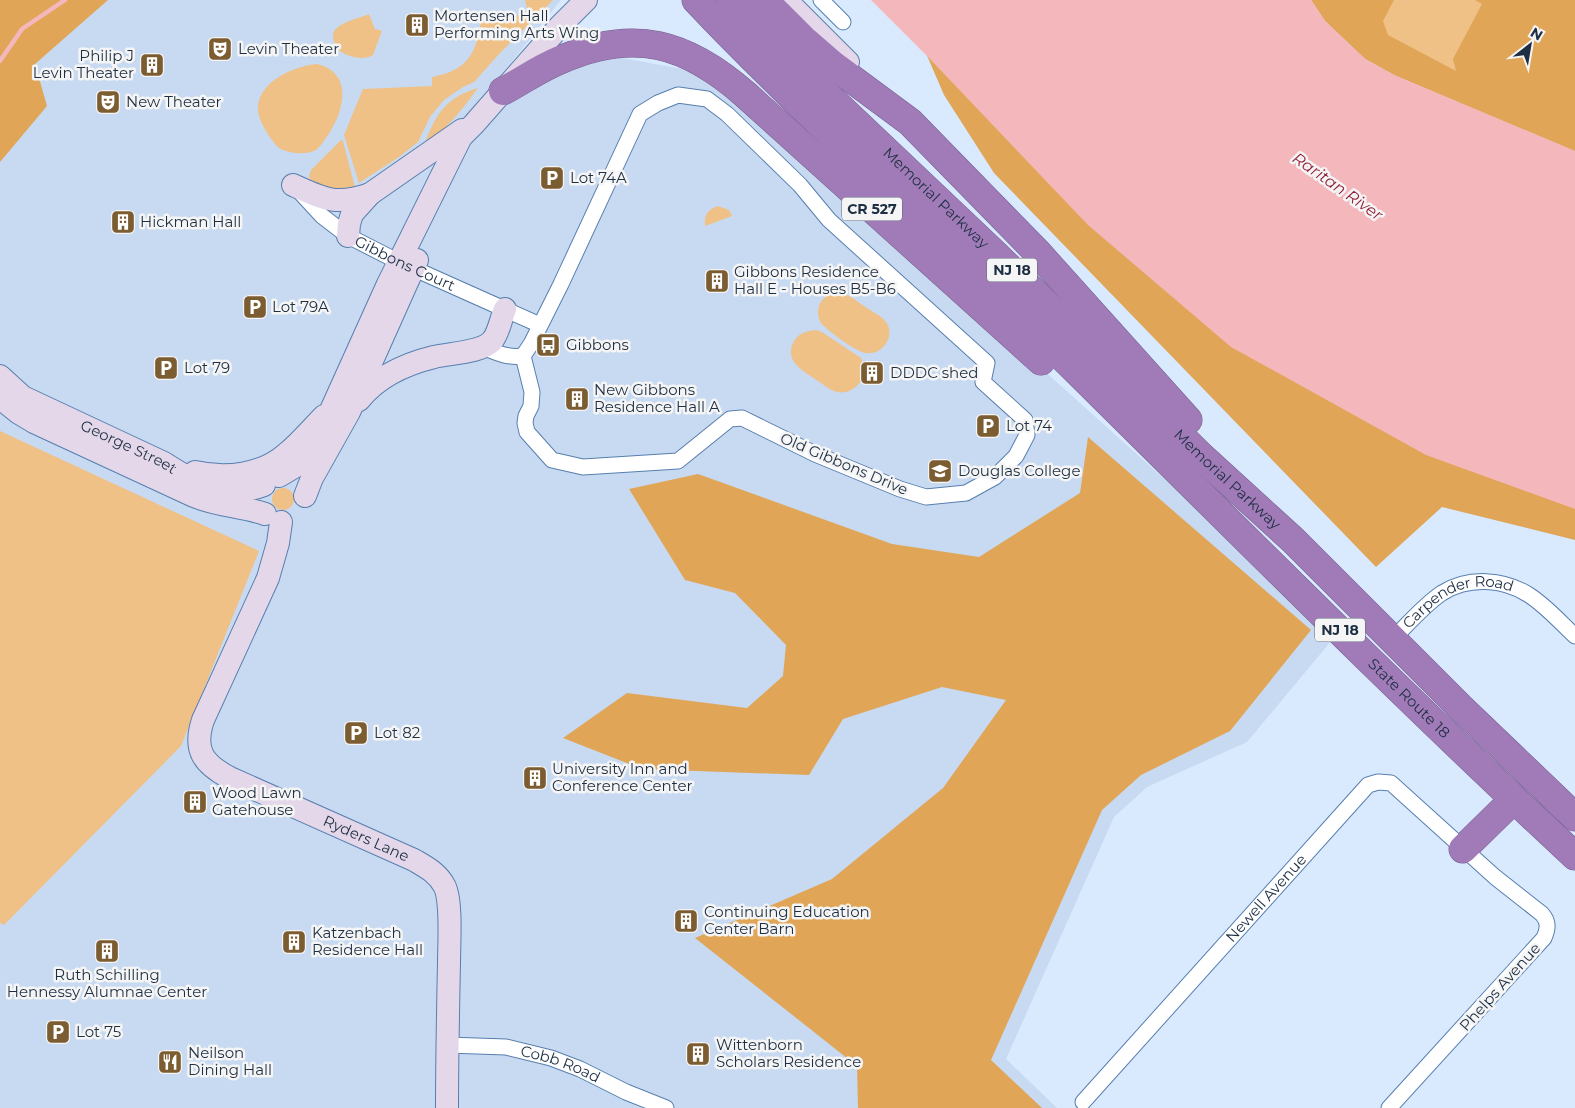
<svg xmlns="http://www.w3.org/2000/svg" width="1575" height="1108" font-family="Montserrat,sans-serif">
<rect width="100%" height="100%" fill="#d9eaff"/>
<polygon fill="#c7daf1" points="0,0 561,0 490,89 541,71 617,57 682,69 727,91 776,130 1337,634 1247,742 1147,787 1114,817 1006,1059 1057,1108 0,1108"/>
<g fill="#efc186">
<path d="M525,0h28l-53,53 -26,29 -11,5 -19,13 -14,17 -12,25 -19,15 -40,26 -15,-48 19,-46 69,-3v-9c39,-7 45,-27 50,-62h4l5,8 37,-11z"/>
<polygon points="1311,0 1575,0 1575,152 1394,75"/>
<path d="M369,14l6,15 7,2 -9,24c-9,6 -27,2 -35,-6 -4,-5 -5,-11 -5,-16 6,-11 24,-14 36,-19z"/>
<path d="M317,64c37,9 27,47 11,71 -4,6 -7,11 -12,15 -7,4 -19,4 -26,2 -5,-1 -11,-3 -14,-7 -6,-7 -14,-19 -17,-29 -8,-31 33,-50 58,-52z"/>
<path d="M478,88c-15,20 -31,42 -53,55 11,-30 22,-46 53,-55z"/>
<polygon points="341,140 343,141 356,191 349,193 311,183 309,176 311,170"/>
<path d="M718,206l11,4 3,6 -27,10c-1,-11 2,-16 13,-20z"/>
<path d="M834,292c13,0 21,8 30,14 7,5 18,10 22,16 10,14 -4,34 -20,31 -10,-1 -38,-22 -45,-30 -7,-13 -1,-26 13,-31z"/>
<path d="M816,330l6,2 39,26c1,3 3,8 3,11 1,13 -13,26 -26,23 -7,-1 -14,-7 -20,-11 -13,-9 -34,-19 -25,-38 5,-10 13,-12 23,-13z"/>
<polygon points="0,431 259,551 181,746 4,925 0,923"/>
<circle cx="283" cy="499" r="11"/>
</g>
<g fill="#e0a556">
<polygon points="0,0 108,0 35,64 47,106 0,162"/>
<polygon points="1311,0 1394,0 1383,21 1388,35 1456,71 1453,59 1482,4 1475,0 1575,0 1575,151 1394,75 1365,59 1325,21"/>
<polygon points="925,51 1575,500 1575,540 1442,507 1376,567 994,173 944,95"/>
<polygon points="1088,437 1311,630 1230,731 1141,775 1102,810 991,1060 1042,1108 858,1108 857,1066 695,938 832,879 943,788 1006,700 942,687 843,719 809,775 642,769 563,738 627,693 747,708 783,676 786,645 735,593 685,580 629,489 698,474 892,544 979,557 1080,493"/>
</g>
<polygon fill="#f4b7bc" points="871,0 1311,0 1325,21 1365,59 1394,75 1575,151 1575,509 1426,455 1231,347 1088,225 928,57"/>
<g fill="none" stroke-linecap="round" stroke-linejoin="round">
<polyline stroke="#f4b7bc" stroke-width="4.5" points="0,61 22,29 65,0"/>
<defs>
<g id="street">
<polyline points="821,0 843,22"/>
<polygon points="678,95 707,99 727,114 800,185 829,220 987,363 983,382 1025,420 1027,435 1016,456 995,477 966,493 926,497 900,489 815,454 742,418 730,419 678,461 583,467 552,460 527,432 525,423 526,416 531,406 532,392 523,356 531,344 561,284 640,114 658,103"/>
<path id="s1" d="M299,191l23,25 26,20 51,26 141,63"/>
<path d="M483,347c14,6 25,11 40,9"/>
<path id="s2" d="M1392,640c16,-16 32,-35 50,-47 27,-17 62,-14 87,2 17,11 31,27 46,41"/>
<path id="s3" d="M447,1045l59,2 45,11 29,11 46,23 40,16"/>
<path id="s4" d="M1083,1102l285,-317 10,-3 13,1 104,94 47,37c7,8 6,15 2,24l-155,170"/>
</g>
<g id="secondary">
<polyline points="786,0 848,62"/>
<path d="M293,185c31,14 43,21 77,9"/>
<polyline points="348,236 349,224 352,214 370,194 462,130"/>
<path id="s5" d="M0,376l23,21 141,66c32,21 61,37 100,22"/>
<path d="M0,398l19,15 15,9 160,74c23,10 47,10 71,18"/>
<path d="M359,400c19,-24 46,-36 75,-43 15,-4 47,-4 58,-16 7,-8 9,-23 13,-32"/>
<path d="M195,472c31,7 67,3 91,-18 14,-11 26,-26 38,-38"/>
<polyline points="279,476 306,460 312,453 323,434 332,408 388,284 461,137 474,124 560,26 586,0"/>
<polyline points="305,496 312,478 349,412 417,260"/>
<path id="s6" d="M281,522l-3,21 -10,35 -65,142c-10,30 0,44 27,58l184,82c12,7 24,13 31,27 7,16 4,57 4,76 -1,48 -2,97 -2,145"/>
</g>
<g id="highway">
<path id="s7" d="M696,0c103,109 216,208 323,314 184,181 366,366 556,542"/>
<path id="s8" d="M731,0l57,58 209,198 205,201 91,83 169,169 113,108"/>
<polyline points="764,0 803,39 833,65 910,122 1038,253 1188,420"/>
<path d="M503,91c19,-10 37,-23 57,-31 74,-33 127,-17 186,35l295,266"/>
<polyline points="1463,849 1514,799"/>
</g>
</defs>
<use href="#street" stroke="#577fae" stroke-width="17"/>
<use href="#secondary" stroke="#577fae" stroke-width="24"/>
<use href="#highway" stroke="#73608e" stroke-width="29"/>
<use href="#street" stroke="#fff" stroke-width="15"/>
<use href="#secondary" stroke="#e3d7e9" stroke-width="22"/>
<use href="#highway" stroke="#a17bb7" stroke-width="28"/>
</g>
<defs>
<symbol id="building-square" viewBox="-11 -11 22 22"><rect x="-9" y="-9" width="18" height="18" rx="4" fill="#7c5d32" stroke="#f5f5f5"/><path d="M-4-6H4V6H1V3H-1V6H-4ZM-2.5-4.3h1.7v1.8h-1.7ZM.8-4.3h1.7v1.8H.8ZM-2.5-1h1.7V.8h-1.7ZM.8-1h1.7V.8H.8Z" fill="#fff"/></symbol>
<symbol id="theatre-square" viewBox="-11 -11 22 22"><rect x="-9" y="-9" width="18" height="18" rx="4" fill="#7c5d32" stroke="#f5f5f5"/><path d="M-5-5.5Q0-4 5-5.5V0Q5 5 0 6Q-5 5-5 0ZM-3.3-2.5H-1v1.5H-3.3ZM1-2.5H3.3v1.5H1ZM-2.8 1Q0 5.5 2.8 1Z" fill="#fff"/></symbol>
<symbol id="parking-square" viewBox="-11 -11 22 22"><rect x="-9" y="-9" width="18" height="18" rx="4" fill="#7c5d32" stroke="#f5f5f5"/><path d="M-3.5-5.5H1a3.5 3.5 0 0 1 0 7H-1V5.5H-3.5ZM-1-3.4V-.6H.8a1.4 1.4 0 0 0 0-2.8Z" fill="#fff"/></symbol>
<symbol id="bus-square" viewBox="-11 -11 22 22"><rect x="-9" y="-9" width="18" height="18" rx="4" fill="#7c5d32" stroke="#f5f5f5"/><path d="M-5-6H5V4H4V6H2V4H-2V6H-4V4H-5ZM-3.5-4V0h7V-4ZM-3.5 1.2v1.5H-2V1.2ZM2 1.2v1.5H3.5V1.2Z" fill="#fff"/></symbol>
<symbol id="school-square" viewBox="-11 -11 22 22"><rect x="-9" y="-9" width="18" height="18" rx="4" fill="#7c5d32" stroke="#f5f5f5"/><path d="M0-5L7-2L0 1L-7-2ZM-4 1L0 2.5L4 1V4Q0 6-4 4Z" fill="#fff"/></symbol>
<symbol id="restaurant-square" viewBox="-11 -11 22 22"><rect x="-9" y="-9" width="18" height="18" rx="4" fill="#7c5d32" stroke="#f5f5f5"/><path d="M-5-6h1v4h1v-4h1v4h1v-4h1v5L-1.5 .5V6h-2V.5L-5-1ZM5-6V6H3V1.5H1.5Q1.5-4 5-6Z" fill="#fff"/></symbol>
</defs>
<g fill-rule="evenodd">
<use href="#building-square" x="403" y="11" width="28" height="28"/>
<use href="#theatre-square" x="206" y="35" width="28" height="28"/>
<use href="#building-square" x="138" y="51" width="28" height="28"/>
<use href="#theatre-square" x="94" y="88" width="28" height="28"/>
<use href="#parking-square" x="538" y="164" width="28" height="28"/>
<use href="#building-square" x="109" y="208" width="28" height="28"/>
<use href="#building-square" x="703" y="267" width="28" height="28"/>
<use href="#parking-square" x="241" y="293" width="28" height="28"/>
<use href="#bus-square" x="534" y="331" width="28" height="28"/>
<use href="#parking-square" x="152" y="354" width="28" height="28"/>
<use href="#building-square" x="858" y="359" width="28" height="28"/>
<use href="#building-square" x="563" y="385" width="28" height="28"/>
<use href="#parking-square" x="974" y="412" width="28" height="28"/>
<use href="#school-square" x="926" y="457" width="28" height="28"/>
<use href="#parking-square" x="342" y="719" width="28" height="28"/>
<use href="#building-square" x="521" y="764" width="28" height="28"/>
<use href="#building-square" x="181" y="788" width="28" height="28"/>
<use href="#building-square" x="672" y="907" width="28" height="28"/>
<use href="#building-square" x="280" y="928" width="28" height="28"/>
<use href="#building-square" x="93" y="937" width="28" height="28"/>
<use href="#parking-square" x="44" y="1018" width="28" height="28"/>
<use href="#building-square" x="684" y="1040" width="28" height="28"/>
<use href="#restaurant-square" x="156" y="1048" width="28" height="28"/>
</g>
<g text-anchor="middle" stroke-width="5" stroke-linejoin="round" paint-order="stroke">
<g fill="#f5f5f5" stroke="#5e6a78" stroke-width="1">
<rect x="842" y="197.5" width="60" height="23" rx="4"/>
<rect x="987" y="258.5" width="50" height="23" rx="4"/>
<rect x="1315" y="618.5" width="50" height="23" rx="4"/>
</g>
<g font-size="14" font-weight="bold" fill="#1e2f43">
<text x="872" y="214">CR 527</text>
<text x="1012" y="275">NJ 18</text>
<text x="1340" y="635">NJ 18</text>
</g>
<g font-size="15" fill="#1e2f43" stroke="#f5f5f5" text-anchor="start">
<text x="434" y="21">Mortensen Hall<tspan x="434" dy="17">Performing Arts Wing</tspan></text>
<text x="238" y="54">Levin Theater</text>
<text x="134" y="61" text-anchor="end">Philip J<tspan x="134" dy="17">Levin Theater</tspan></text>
<text x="126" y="107">New Theater</text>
<text x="570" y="183">Lot 74A</text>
<text x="140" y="227">Hickman Hall</text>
<text x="734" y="277">Gibbons Residence<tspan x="734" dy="17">Hall E - Houses B5-B6</tspan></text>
<text x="272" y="312">Lot 79A</text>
<text x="566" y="350">Gibbons</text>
<text x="184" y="373">Lot 79</text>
<text x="890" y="378">DDDC shed</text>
<text x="594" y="395">New Gibbons<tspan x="594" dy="17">Residence Hall A</tspan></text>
<text x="1006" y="431">Lot 74</text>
<text x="958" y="476">Douglas College</text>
<text x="374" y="738">Lot 82</text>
<text x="552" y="774">University Inn and<tspan x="552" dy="17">Conference Center</tspan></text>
<text x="212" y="798">Wood Lawn<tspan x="212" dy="17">Gatehouse</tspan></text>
<text x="704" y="917">Continuing Education<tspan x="704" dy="17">Center Barn</tspan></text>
<text x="312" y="938">Katzenbach<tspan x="312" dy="17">Residence Hall</tspan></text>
<text x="107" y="980" text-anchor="middle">Ruth Schilling<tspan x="107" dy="17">Hennessy Alumnae Center</tspan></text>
<text x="76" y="1037">Lot 75</text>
<text x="716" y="1050">Wittenborn<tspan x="716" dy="17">Scholars Residence</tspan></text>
<text x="188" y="1058">Neilson<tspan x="188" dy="17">Dining Hall</tspan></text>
</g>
<g font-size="15" fill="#1e2f43" stroke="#f5f5f5">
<text dy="5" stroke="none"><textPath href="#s8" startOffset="285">Memorial Parkway</textPath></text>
<text dy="5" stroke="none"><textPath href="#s1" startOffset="130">Gibbons Court</textPath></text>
<text dy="5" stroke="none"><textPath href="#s5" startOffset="148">George Street</textPath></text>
<text transform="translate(844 464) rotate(23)" y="5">Old Gibbons Drive</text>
<text dy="5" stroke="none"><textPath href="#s8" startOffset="690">Memorial Parkway</textPath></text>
<text dy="5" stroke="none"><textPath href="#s2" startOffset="81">Carpender Road</textPath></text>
<text dy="5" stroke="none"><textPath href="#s7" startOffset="998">State Route 18</textPath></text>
<text dy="5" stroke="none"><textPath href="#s6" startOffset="435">Ryders Lane</textPath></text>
<text dy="5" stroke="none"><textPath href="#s4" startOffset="274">Newell Avenue</textPath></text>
<text transform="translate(1500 987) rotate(-48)" y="5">Phelps Avenue</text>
<text dy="5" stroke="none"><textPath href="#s3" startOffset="116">Cobb Road</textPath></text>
</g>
<g font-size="16" font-style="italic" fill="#92203b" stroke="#f5f5f5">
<text transform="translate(1338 186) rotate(35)" y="6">Raritan River</text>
</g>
</g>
<g transform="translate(1530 45) rotate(31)" stroke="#f5f5f5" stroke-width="4" paint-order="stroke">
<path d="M0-4L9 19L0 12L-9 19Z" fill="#1e2f43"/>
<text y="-8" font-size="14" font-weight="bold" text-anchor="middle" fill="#1e2f43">N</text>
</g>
</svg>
